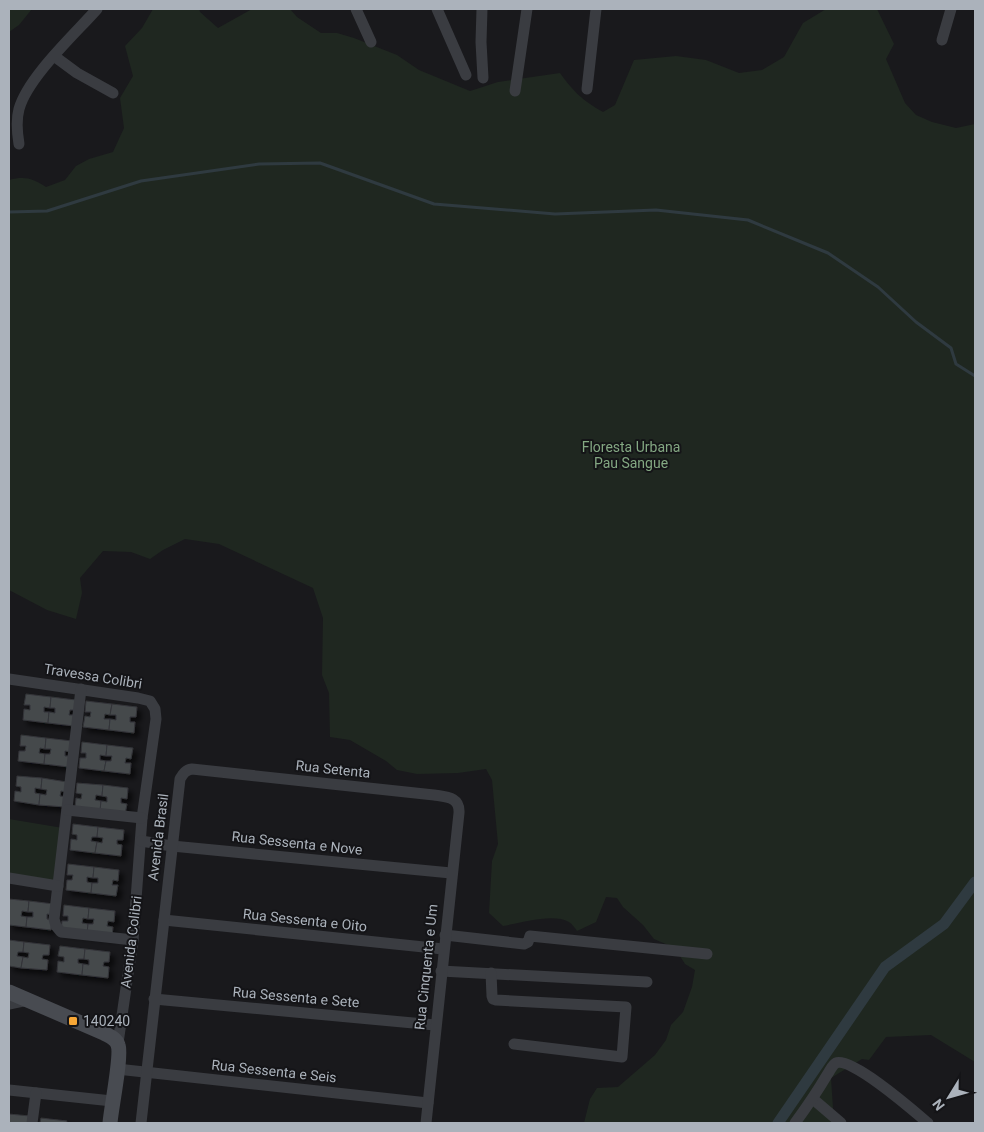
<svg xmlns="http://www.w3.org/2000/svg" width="984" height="1132" font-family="Roboto,sans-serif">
<defs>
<filter id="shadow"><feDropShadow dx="4.5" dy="4.5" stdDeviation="2.5" flood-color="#0009"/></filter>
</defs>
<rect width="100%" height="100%" fill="#19191c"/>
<g fill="#1f2720">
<polygon points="9,9 32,9 19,25 9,32"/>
<path d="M153,9h46l1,3 18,16 34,-19h38l7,8 24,16h16l17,5 43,17 22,15 51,21 28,-9 62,-9c14,19 22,27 43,39l12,-7 19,-45 42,-4 30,4 33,13 23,-3 22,-13 19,-34 23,-14h51l17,35 -8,15 19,44 11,12 16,7 24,6 19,-4v938l-44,-27 -45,2 -17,23 -7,-1 -31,19 3,45h-250l6,-24 7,-11 21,-1 37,-32 11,-15 5,-15 12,-13 9,-25 3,-17 -10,-6 -10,-16 -21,-9 -11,-14 -20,-18 -6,-9 -11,-1 -10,25 -19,9c-2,-3 -5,-7 -8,-9 -16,-9 -48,1 -66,4l-14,-13 3,-52 6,-17 -6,-64 -6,-11 -28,4 -41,1 -20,-4 -11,-9 -36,-21 -20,-3 -1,-44 -7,-18 1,-57 -10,-30 -94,-44 -34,-5 -22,11 -13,9 -19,-7 -28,-1 -23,27 2,15 -6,26 -29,-9 -38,-20v-410c16,-4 23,-2 37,7l19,-7 11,-14 13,-7 24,-7 11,-24 -4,-30 13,-22 -8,-30 17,-18z"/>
<polygon points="9,819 63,828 57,884 9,876"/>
</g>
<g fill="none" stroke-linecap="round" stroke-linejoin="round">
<polyline stroke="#2f3a40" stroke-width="3" points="9,212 47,211 141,181 259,164 320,163 434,204 555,214 656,210 748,220 828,253 878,287 916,322 951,348 956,364 975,376"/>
<polyline stroke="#2f3a40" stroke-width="11" points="778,1123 885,967 944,924 975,882"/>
</g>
<g fill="#45484c" stroke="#333438" filter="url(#shadow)">
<polygon points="26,694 51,697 50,708 44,707 44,712 49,712 48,723 23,720 24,709 30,710 30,705 24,705"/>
<polygon points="51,697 76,700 75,710 70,710 69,715 75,715 74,726 48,723 49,712 55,713 55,708 50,708"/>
<polygon points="86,701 112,704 110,715 105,714 104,719 110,719 109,730 83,727 85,716 90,717 91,712 85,712"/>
<polygon points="112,704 137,707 136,717 130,717 130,722 135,722 134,733 109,730 110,719 116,720 116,715 110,715"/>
<polygon points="21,735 46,738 45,749 40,748 39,753 45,754 44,764 18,761 19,751 25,751 26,746 20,746"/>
<polygon points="46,738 72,741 71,752 65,751 65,756 70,756 69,767 44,764 45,754 50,754 51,749 45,749"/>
<polygon points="82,742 107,745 106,756 100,755 100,760 106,761 104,771 79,768 80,758 86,758 86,753 81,753"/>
<polygon points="107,745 133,748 131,759 126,758 125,763 131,763 130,774 104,771 106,761 111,761 112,756 106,756"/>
<polygon points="17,776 42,778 41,789 35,788 35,793 40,794 39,805 14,801 15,791 21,792 21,787 16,786"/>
<polygon points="42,778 67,782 66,792 61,791 60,796 66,797 65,807 39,805 40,794 46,795 47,790 41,789"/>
<polygon points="77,783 103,785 102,796 96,795 95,800 101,801 100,811 75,808 76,798 81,799 82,794 76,793"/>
<polygon points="103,785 128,788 127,799 121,798 121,803 127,804 125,814 100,811 101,801 107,802 107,797 102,796"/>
<polygon points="73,824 98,827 97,837 92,837 91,841 97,842 95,853 70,850 71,839 77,840 77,835 72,834"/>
<polygon points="98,827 124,830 123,840 117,840 117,844 122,845 121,856 95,853 97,842 102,843 103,838 97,837"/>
<polygon points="68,864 94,867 93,878 87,877 87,882 92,883 91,893 66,890 67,880 72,880 73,875 67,875"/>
<polygon points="94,867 119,870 118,881 113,880 112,885 118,885 116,896 91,893 92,883 98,883 98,878 93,878"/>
<polygon points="9,899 29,901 28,912 22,911 21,916 27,917 26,927 9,925"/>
<polygon points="29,901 54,904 53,915 47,914 47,919 52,920 51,930 26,927 27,917 33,917 33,912 28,912"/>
<polygon points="64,905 89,908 88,919 83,918 82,923 88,924 87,934 61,931 62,921 68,921 68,916 63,916"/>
<polygon points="89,908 115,911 114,922 108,921 107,926 113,927 112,937 87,934 88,924 93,924 94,919 88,919"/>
<polygon points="9,940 24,942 23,952 18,952 17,956 23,957 21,968 9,966"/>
<polygon points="24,942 50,945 49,955 43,955 42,959 48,960 47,970 21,968 23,957 28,958 29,953 23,952"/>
<polygon points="60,946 85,949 84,959 78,959 78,963 83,964 82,975 57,972 58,961 64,962 64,957 58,956"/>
<polygon points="85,949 110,952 109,962 104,962 103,966 109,967 108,978 82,975 83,964 89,965 89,960 84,959"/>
<polygon points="9,1114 30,1116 29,1123 9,1123"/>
<polygon points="41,1118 67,1121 66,1123 40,1123"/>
</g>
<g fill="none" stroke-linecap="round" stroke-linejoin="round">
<g stroke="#3a3c41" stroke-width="11">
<polyline points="356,9 371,42"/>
<polyline points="437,9 466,75"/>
<polyline points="482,9 481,42 483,78"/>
<polyline points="942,40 951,9"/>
<polyline points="54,56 77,73 113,93"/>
<polyline points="587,89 596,9"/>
<polyline points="515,91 527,9"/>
<path d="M19,144c-2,-12 -3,-24 0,-35 9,-32 56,-75 78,-100"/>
<polyline points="9,679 138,698 150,701 155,709 156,719 142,818 133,940 118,1043"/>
<polyline points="81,689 54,919 56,926 61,932 133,940"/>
<polyline points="67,810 142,818"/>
<polyline points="141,841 172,846 451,873"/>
<polyline points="9,878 58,886"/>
<polyline points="164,920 443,949"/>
<polyline points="445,935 524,944 528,942 530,936 707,954"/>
<polyline points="441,971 647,982"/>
<polyline points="491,973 492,996 493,999 496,1000 626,1007 622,1057 514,1044"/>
<polyline points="154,999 435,1025"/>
<polyline points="9,1004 28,1000"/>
<polyline points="117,1069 428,1103"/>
<polyline points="9,1090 112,1101"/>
<polyline points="813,1099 841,1123"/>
<polyline points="32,1123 36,1093"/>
<path d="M141,1123l39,-344c3,-5 5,-9 12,-10l242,26c13,2 26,2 25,18l-33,310"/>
<path d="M795,1123c11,-15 22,-31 32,-48 3,-4 5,-10 9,-12 15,-7 79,49 92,60"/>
</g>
<path stroke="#484b51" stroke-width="15" d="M9,992l95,41c5,3 12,5 14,12 4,10 -7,64 -8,78"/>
</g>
<rect fill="#f7a736" stroke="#141417" stroke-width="2" x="68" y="1016" width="10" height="10" rx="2.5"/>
<g text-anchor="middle" stroke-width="4" stroke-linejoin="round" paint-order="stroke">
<g font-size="14" fill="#83a782" stroke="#141417">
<text x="631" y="452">Floresta Urbana<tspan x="631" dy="16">Pau Sangue</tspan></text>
</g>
<g font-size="14" fill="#abb2bb" stroke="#141417">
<text transform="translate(93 676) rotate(9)" y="5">Travessa Colibri</text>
<text transform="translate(333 769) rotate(6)" y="5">Rua Setenta</text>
<text transform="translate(158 837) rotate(-83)" y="5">Avenida Brasil</text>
<text transform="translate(297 843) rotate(6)" y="5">Rua Sessenta e Nove</text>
<text transform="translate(305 920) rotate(6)" y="5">Rua Sessenta e Oito</text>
<text transform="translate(131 942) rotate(-83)" y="5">Avenida Colibri</text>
<text transform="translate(426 967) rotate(-84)" y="5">Rua Cinquenta e Um</text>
<text transform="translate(296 997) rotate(5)" y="5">Rua Sessenta e Sete</text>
<text transform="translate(274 1071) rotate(6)" y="5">Rua Sessenta e Seis</text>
</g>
<g font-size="14" fill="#abb2bb" stroke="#141417" text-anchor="start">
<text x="83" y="1026">140240</text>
</g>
</g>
<rect width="984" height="1132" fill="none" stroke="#abb2bb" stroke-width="20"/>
<g transform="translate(949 1097) rotate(233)" stroke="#141417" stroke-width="4" paint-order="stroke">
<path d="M0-4L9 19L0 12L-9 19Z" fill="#abb2bb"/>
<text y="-8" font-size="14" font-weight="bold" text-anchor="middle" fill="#abb2bb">N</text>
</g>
</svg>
